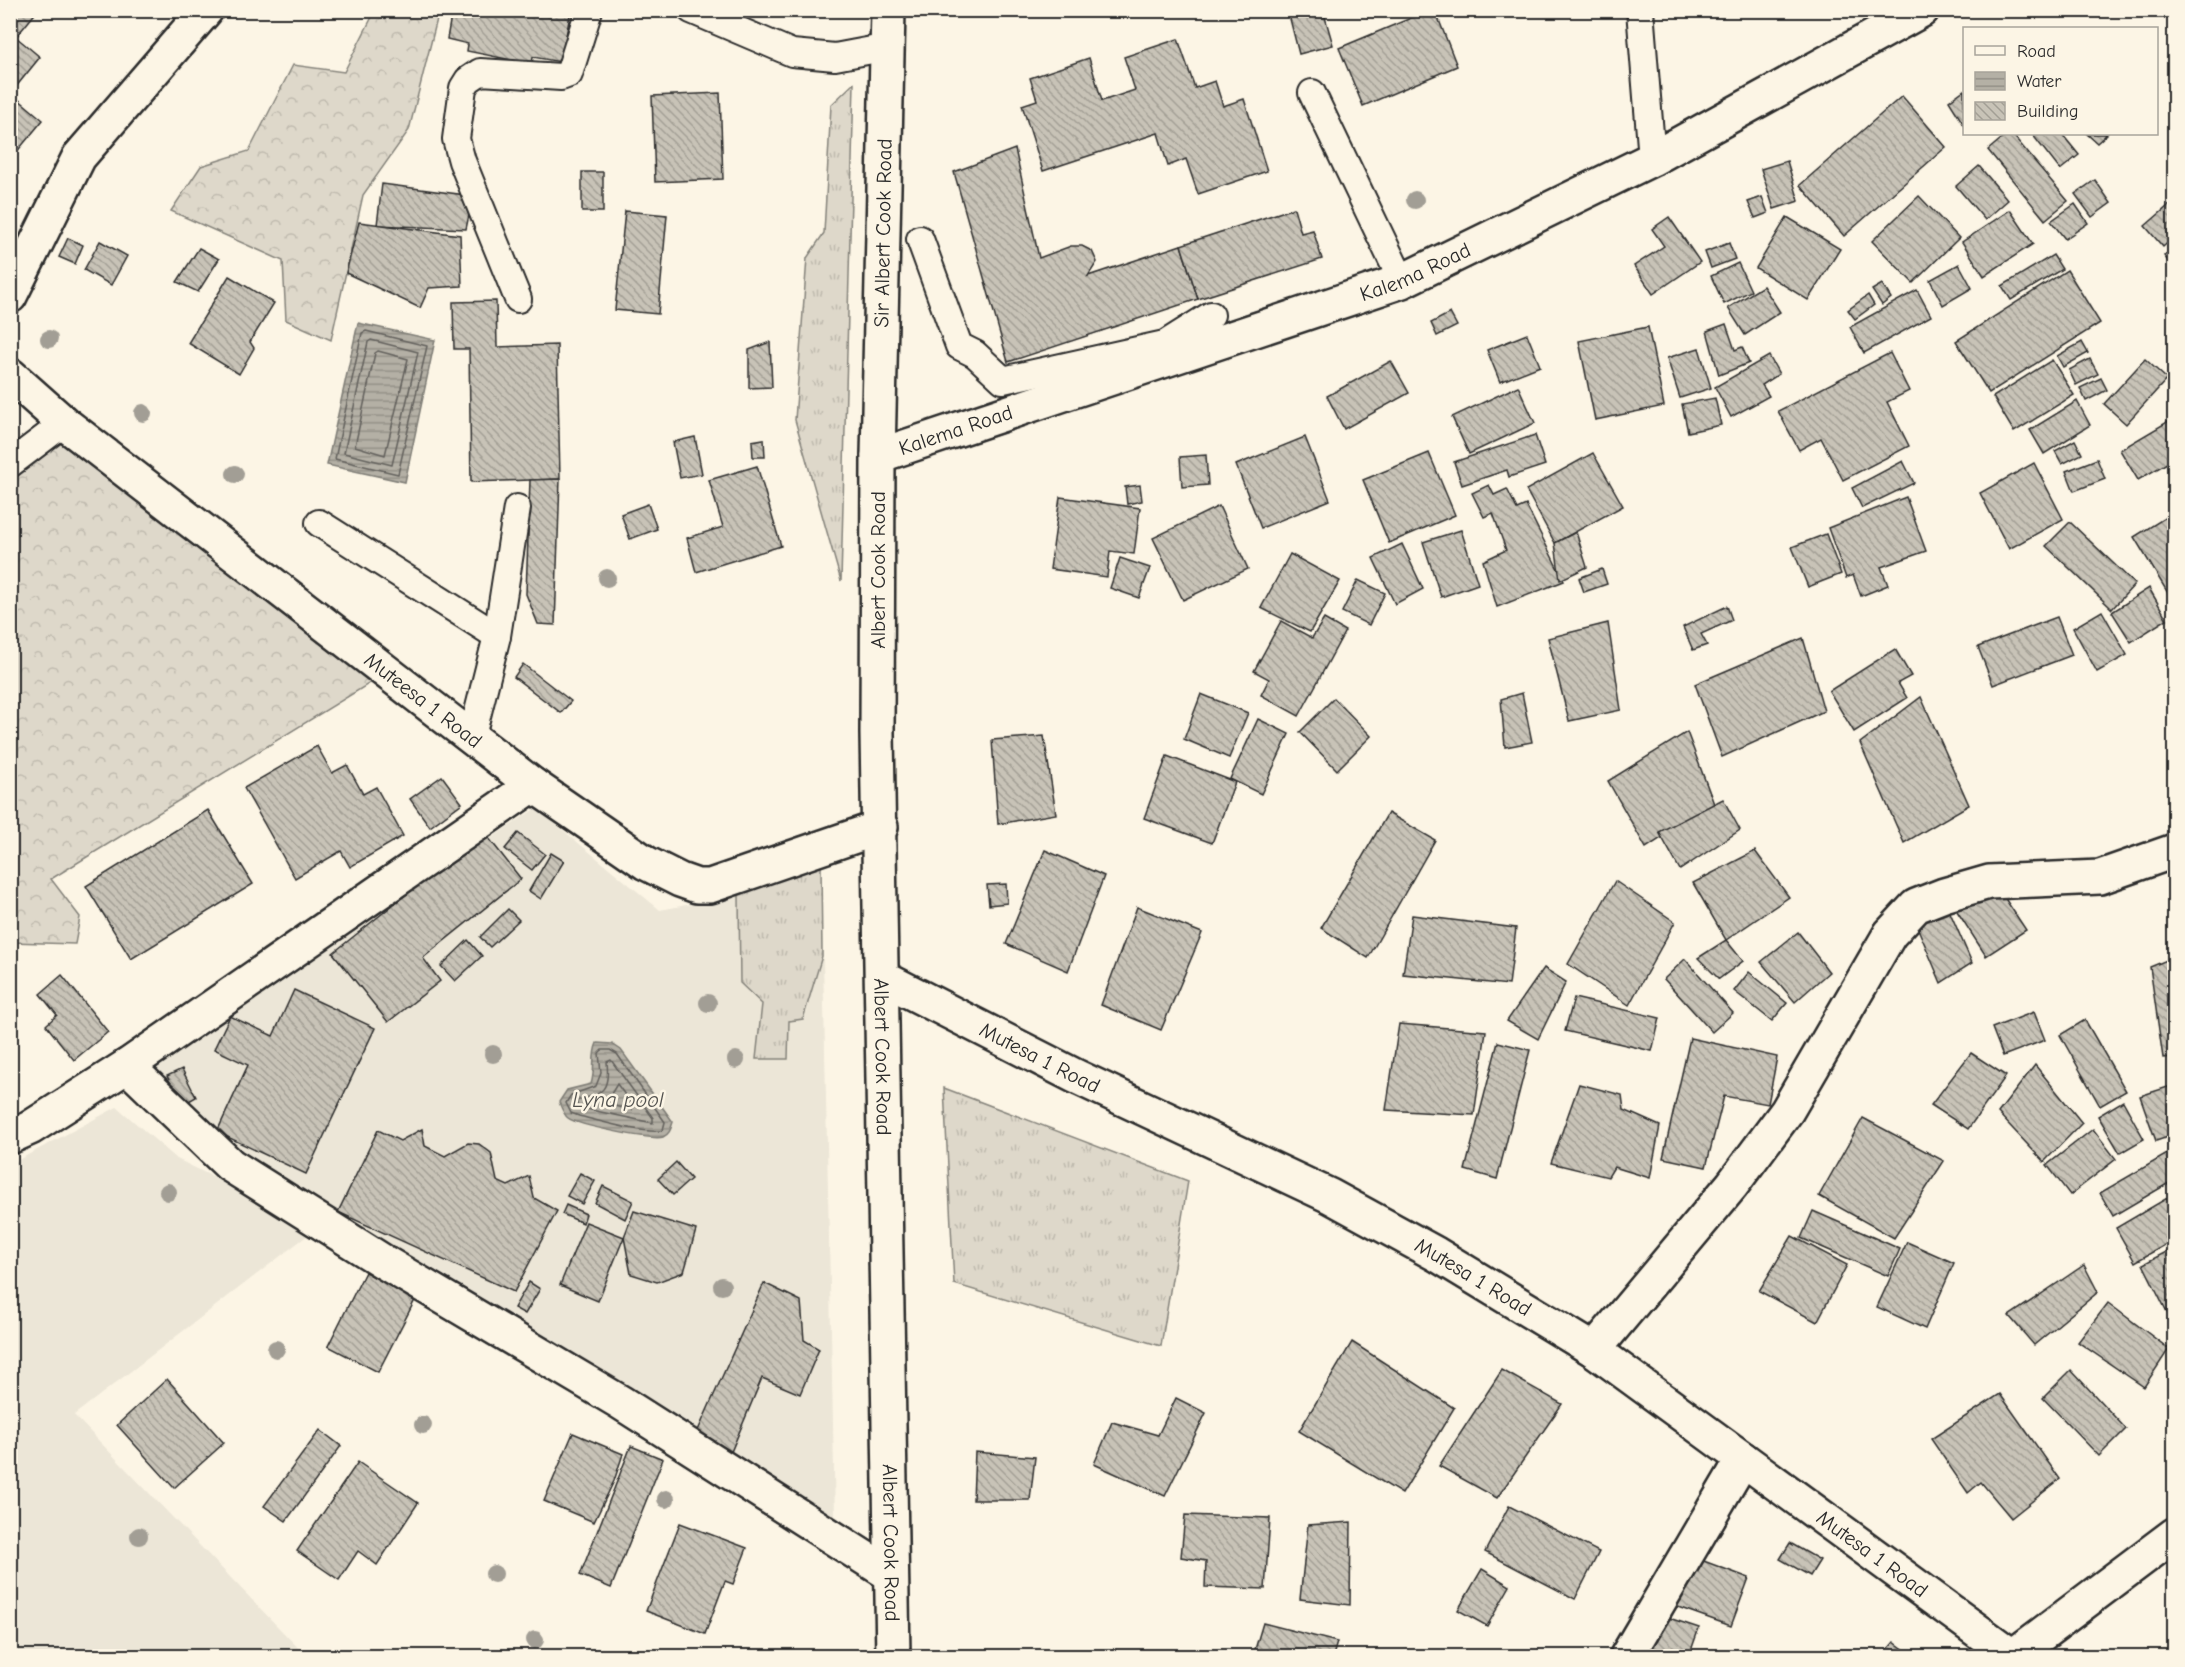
<svg xmlns="http://www.w3.org/2000/svg" width="2185" height="1667" font-family="'Comic Neue',sans-serif">
<defs>
<pattern id="grass-tufts" width="24" height="20" patternUnits="userSpaceOnUse" patternTransform="scale(1.5)"><rect width="24" height="20" fill="#ded8ca"/><path d="M3 7l-1-3M5 7V3M7 7l1-3M15 17l-1-3M17 17v-4M19 17l1-3" fill="none" stroke="#bfbaae"/></pattern>
<pattern id="forest-crowns" width="20" height="18" patternUnits="userSpaceOnUse" patternTransform="scale(1.5)"><rect width="20" height="18" fill="#ded8ca"/><path d="M2 6a3 3 0 1 1 6 0M12 15a3 3 0 1 1 6 0" fill="none" stroke="#bfbaae"/></pattern>
<pattern id="water-rules" width="6" height="5" patternUnits="userSpaceOnUse" patternTransform="scale(1.5)"><rect width="6" height="5" fill="#b4b0a5"/><path d="M0 2.5h6" fill="none" stroke="#938f87"/></pattern>
<pattern id="building-back-hatch" width="6" height="6" patternUnits="userSpaceOnUse" patternTransform="scale(1.5)"><rect width="6" height="6" fill="#c8c3b7"/><path d="M-1 5l2 2M0 0l6 6M5-1l2 2" fill="none" stroke="#a39f95"/></pattern>
</defs>
<rect width="100%" height="100%" fill="#fcf5e5"/>
<filter id="ink" filterUnits="userSpaceOnUse"><feTurbulence type="fractalNoise" baseFrequency=".0167" numOctaves="2"/><feDisplacementMap in="SourceGraphic" scale="12" xChannelSelector="R" yChannelSelector="G"/><feConvolveMatrix kernelMatrix="1 2 1 2 8 2 1 2 1" color-interpolation-filters="sRGB"/></filter>
<g filter="url(#ink)">
<g fill="#ece6d7">
<polygon points="536,808 660,910 739,895 808,855 821,865 835,1518 255,1168 143,1074"/>
<polygon points="117,1107 177,1159 317,1228 74,1415 306,1656 11,1656 11,1164"/>
</g>
<g fill="url(#grass-tufts)" stroke="#84827a" stroke-width="1.5">
<polygon points="854,83 841,581 795,420 807,258 824,233 831,105"/>
<polygon points="808,855 821,865 822,956 803,1019 789,1021 788,1059 756,1059 762,1004 740,983 739,895"/>
<polygon points="944,1088 1188,1181 1161,1346 954,1284"/>
</g>
<g fill="url(#forest-crowns)" stroke="#84827a" stroke-width="1.5">
<polygon points="375,11 439,11 409,130 363,195 331,340 286,320 283,261 171,211 201,166 249,151 293,65 344,72"/>
<polygon points="61,440 375,680 51,879 80,917 75,944 11,942 11,478"/>
</g>
<g fill="url(#water-rules)" stroke="#7d7b74" stroke-width="1.5">
<polygon points="358,323 435,340 405,482 327,465"/>
<path d="M597,1043l15,1 9,6 52,72c-2,6 -3,12 -10,15 -9,4 -86,-12 -95,-19 -4,-3 -7,-11 -9,-16l8,-12 24,-6c5,-14 0,-28 6,-41z"/>
</g>
<g fill="none" stroke-linecap="round" stroke-linejoin="round">
<g stroke="#62605c" stroke-width="1.5">
<polygon points="366,331 427,346 398,474 335,459 362,333"/>
<polygon points="371,340 418,352 392,465 344,453 368,342"/>
<polygon points="378,351 408,359 385,455 355,446 375,353"/>
<path d="M602,1050h8l7,4 48,68 -2,8c-13,6 -67,-10 -84,-14l-8,-3 -5,-10 5,-8 25,-9 5,-13 -2,-20z"/>
<path d="M611,1060l42,58v5l-76,-16v-6c24,-8 33,-8 30,-39z"/>
<polygon points="617,1084 633,1106 632,1110 605,1104"/>
</g>
</g>
<g fill="url(#building-back-hatch)" stroke="#2b2b2b" stroke-width="1.5">
<polygon points="10,10 38,10 16,37 40,57 11,93 43,120 10,160"/>
<polygon points="452,10 571,10 561,62 533,57 532,64 467,51 468,44 447,39"/>
<polygon points="1305,10 1323,10 1333,45 1299,54 1289,15"/>
<polygon points="1430,10 1435,10 1457,66 1363,106 1339,48"/>
<polygon points="1178,39 1195,88 1215,81 1223,106 1244,99 1267,171 1198,194 1186,159 1168,166 1158,133 1043,171 1022,105 1037,100 1030,78 1089,58 1102,101 1135,90 1124,57"/>
<polygon points="1964,90 1964,125 1949,101"/>
<polygon points="720,93 723,179 655,182 652,96"/>
<polygon points="1902,96 1946,147 1844,236 1800,185"/>
<polygon points="2007,134 2012,134 2068,201 2045,220 1988,150"/>
<polygon points="2032,134 2062,134 2079,155 2060,170"/>
<polygon points="2087,134 2107,134 2097,143"/>
<polygon points="1015,149 1039,258 1071,246 1082,246 1092,251 1097,262 1088,276 1181,245 1198,299 1008,362 954,172"/>
<polygon points="1787,161 1799,201 1774,209 1761,169"/>
<polygon points="1979,166 2008,200 1985,220 1956,186"/>
<rect x="582" y="172" width="21" height="40"/>
<polygon points="2095,180 2111,203 2092,217 2075,194"/>
<polygon points="382,184 473,196 466,229 377,225"/>
<polygon points="1919,196 1959,238 1913,283 1872,241"/>
<polygon points="1762,197 1768,213 1755,218 1748,202"/>
<polygon points="2174,201 2174,237 2163,247 2145,226"/>
<polygon points="2075,204 2088,223 2065,239 2051,221"/>
<polygon points="1294,208 1301,233 1313,230 1322,259 1198,299 1181,245"/>
<polygon points="2010,210 2033,244 1984,276 1962,242"/>
<polygon points="625,211 667,215 658,314 615,310"/>
<polygon points="1669,217 1700,262 1653,294 1634,266 1664,246 1652,229"/>
<polygon points="1787,217 1840,249 1808,300 1756,268"/>
<polygon points="359,222 460,235 462,286 429,288 420,308 346,273"/>
<polygon points="68,238 83,245 75,264 59,257"/>
<polygon points="100,241 127,256 111,285 84,270"/>
<polygon points="1729,243 1735,259 1711,268 1705,252"/>
<polygon points="199,248 219,259 198,292 177,282"/>
<polygon points="2174,248 2174,269 2164,256"/>
<polygon points="2053,255 2062,269 2011,300 2002,286"/>
<polygon points="1738,263 1751,291 1724,304 1711,276"/>
<polygon points="1959,264 1972,288 1943,305 1930,280"/>
<polygon points="2067,270 2100,323 1989,393 1956,341"/>
<polygon points="229,276 274,303 250,342 254,348 239,374 188,343"/>
<polygon points="1882,284 1891,298 1882,305 1872,290"/>
<polygon points="1763,286 1780,312 1745,335 1728,308"/>
<polygon points="1917,290 1931,316 1864,353 1850,327"/>
<polygon points="1868,295 1874,305 1855,319 1848,310"/>
<polygon points="496,301 497,347 557,345 560,479 471,482 469,349 454,349 453,302"/>
<polygon points="1450,313 1457,326 1437,336 1431,323"/>
<polygon points="1726,324 1735,350 1742,347 1749,363 1719,375 1707,331"/>
<polygon points="1648,327 1664,406 1595,420 1579,341"/>
<polygon points="1527,334 1540,366 1500,382 1487,350"/>
<polygon points="770,342 772,387 749,388 749,350"/>
<polygon points="2082,342 2088,353 2063,367 2057,356"/>
<polygon points="1699,348 1711,388 1680,398 1667,358"/>
<polygon points="1890,353 1909,391 1887,402 1909,446 1843,480 1821,438 1799,450 1778,411"/>
<polygon points="1769,356 1779,374 1762,385 1769,396 1731,417 1715,387"/>
<polygon points="2090,359 2098,374 2076,385 2069,370"/>
<polygon points="2145,359 2167,379 2126,424 2104,404"/>
<polygon points="2052,360 2074,395 2014,432 1993,397"/>
<polygon points="1391,361 1409,393 1344,429 1327,396"/>
<polygon points="2101,378 2107,390 2086,401 2080,388"/>
<polygon points="1518,386 1535,423 1469,454 1452,417"/>
<polygon points="1715,398 1721,425 1688,432 1682,404"/>
<polygon points="2077,401 2090,425 2044,454 2030,430"/>
<polygon points="2174,418 2174,459 2138,480 2120,450"/>
<polygon points="1535,435 1545,465 1509,477 1507,470 1462,485 1454,462"/>
<polygon points="695,437 702,474 680,478 673,442"/>
<polygon points="1305,437 1330,500 1261,528 1236,465"/>
<polygon points="764,439 765,457 753,457 752,441"/>
<polygon points="2075,440 2082,454 2062,464 2055,451"/>
<polygon points="1429,453 1455,515 1389,543 1363,480"/>
<polygon points="1593,453 1623,506 1555,543 1526,490"/>
<polygon points="1206,455 1208,485 1182,487 1180,457"/>
<polygon points="2097,459 2105,479 2074,491 2066,471"/>
<polygon points="1903,461 1914,483 1862,508 1852,488"/>
<polygon points="2034,463 2063,519 2009,549 1980,493"/>
<polygon points="757,466 781,546 696,572 687,538 723,527 709,480"/>
<polygon points="560,479 555,625 538,624 526,594 530,480"/>
<polygon points="1140,485 1142,501 1127,504 1125,487"/>
<polygon points="1489,485 1494,495 1507,489 1517,509 1526,505 1564,581 1497,607 1483,561 1506,550 1493,513 1484,517 1472,493"/>
<polygon points="1060,497 1140,508 1134,554 1110,551 1107,577 1050,569"/>
<polygon points="1906,497 1926,551 1881,567 1888,585 1861,596 1853,575 1846,578 1828,528"/>
<polygon points="648,504 657,529 630,539 621,514"/>
<polygon points="1219,506 1248,569 1183,600 1153,538"/>
<polygon points="2174,512 2174,603 2134,537"/>
<polygon points="2070,522 2135,584 2112,609 2046,546"/>
<polygon points="1461,530 1478,584 1441,597 1423,542"/>
<polygon points="1576,532 1587,567 1560,580 1555,543"/>
<polygon points="1826,534 1841,574 1808,587 1792,547"/>
<polygon points="1402,544 1423,589 1395,604 1373,558"/>
<polygon points="1290,554 1340,581 1310,632 1261,608"/>
<polygon points="1120,558 1150,568 1139,598 1110,588"/>
<polygon points="1602,569 1607,584 1584,592 1579,578"/>
<polygon points="1358,580 1385,593 1369,625 1342,612"/>
<polygon points="2149,588 2167,619 2131,642 2112,612"/>
<polygon points="1727,606 1732,620 1701,634 1707,645 1693,650 1683,627"/>
<polygon points="2102,611 2127,655 2097,672 2073,628"/>
<polygon points="2057,617 2072,655 1993,685 1978,647"/>
<polygon points="1324,619 1345,631 1299,716 1261,695 1269,679 1254,671 1281,621 1312,638"/>
<polygon points="1608,623 1621,710 1569,721 1548,638"/>
<polygon points="1803,638 1824,711 1722,757 1695,684"/>
<polygon points="1895,649 1911,676 1898,683 1907,698 1854,732 1829,691"/>
<polygon points="523,664 571,701 561,713 514,677"/>
<polygon points="1522,693 1532,742 1505,747 1501,699"/>
<polygon points="1201,694 1248,713 1229,758 1184,739"/>
<polygon points="1921,697 1969,805 1904,843 1860,743"/>
<polygon points="1334,698 1371,736 1337,770 1300,732"/>
<polygon points="1258,719 1289,734 1261,794 1230,779"/>
<polygon points="1687,732 1714,804 1646,848 1608,781"/>
<polygon points="1044,736 1056,814 998,824 992,740"/>
<polygon points="317,746 332,773 347,765 363,794 376,787 403,836 350,867 341,851 295,878 244,788"/>
<polygon points="1167,756 1235,782 1212,843 1144,818"/>
<polygon points="442,776 462,803 430,827 410,799"/>
<polygon points="1723,799 1740,830 1680,870 1659,832"/>
<polygon points="208,810 253,884 131,959 86,886"/>
<polygon points="1388,813 1435,840 1368,958 1321,928"/>
<polygon points="484,832 521,879 423,958 440,981 388,1022 333,953"/>
<polygon points="518,833 545,854 532,870 505,849"/>
<polygon points="1045,850 1104,876 1068,971 1006,944"/>
<polygon points="1755,851 1789,897 1726,940 1693,883"/>
<polygon points="551,853 564,861 541,899 529,891"/>
<polygon points="1615,881 1675,922 1629,1005 1568,964"/>
<polygon points="1006,884 1007,903 989,905 987,885"/>
<polygon points="1996,885 2026,930 1986,956 1955,908"/>
<polygon points="1137,907 1202,933 1161,1030 1101,1005"/>
<polygon points="508,909 519,920 490,947 480,937"/>
<polygon points="1949,910 1972,963 1941,983 1916,924"/>
<polygon points="1412,915 1516,928 1509,985 1403,974"/>
<polygon points="1798,932 1829,972 1795,1002 1761,962"/>
<polygon points="468,940 482,956 455,981 441,966"/>
<polygon points="1726,940 1743,961 1719,979 1698,958"/>
<polygon points="2174,957 2174,1057 2163,1058 2150,967"/>
<polygon points="1685,959 1733,1013 1712,1032 1664,979"/>
<polygon points="1544,968 1566,982 1538,1039 1507,1021"/>
<polygon points="1749,972 1787,1003 1772,1021 1734,991"/>
<polygon points="62,975 108,1032 74,1060 46,1025 57,1015 40,994"/>
<polygon points="294,990 375,1028 306,1174 217,1132 248,1065 214,1049 230,1016 273,1036"/>
<polygon points="1574,998 1660,1018 1652,1051 1565,1031"/>
<polygon points="2034,1012 2045,1040 2003,1056 1992,1028"/>
<polygon points="2085,1020 2126,1091 2100,1106 2060,1035"/>
<polygon points="1399,1024 1486,1031 1474,1115 1386,1110"/>
<polygon points="1690,1038 1777,1057 1768,1104 1724,1096 1706,1167 1663,1158"/>
<polygon points="1498,1042 1530,1050 1497,1179 1465,1170"/>
<polygon points="1971,1053 2006,1076 1968,1129 1931,1105"/>
<polygon points="2035,1065 2082,1123 2044,1162 1998,1113"/>
<polygon points="182,1069 196,1097 182,1105 167,1076"/>
<polygon points="1579,1084 1622,1095 1624,1110 1660,1126 1650,1178 1614,1167 1608,1177 1551,1163"/>
<polygon points="2174,1085 2174,1135 2156,1141 2140,1096"/>
<polygon points="2123,1101 2144,1139 2120,1153 2098,1116"/>
<polygon points="1863,1118 1944,1161 1894,1238 1819,1196"/>
<polygon points="422,1129 425,1146 445,1156 468,1143 479,1144 491,1153 497,1181 508,1186 529,1176 534,1198 557,1211 514,1292 338,1212 378,1130 400,1141"/>
<polygon points="2093,1129 2116,1159 2070,1195 2047,1165"/>
<polygon points="2174,1150 2174,1180 2113,1216 2100,1193"/>
<polygon points="676,1162 691,1179 673,1195 658,1179"/>
<polygon points="580,1173 595,1181 582,1204 567,1196"/>
<polygon points="603,1186 633,1201 625,1219 595,1203"/>
<polygon points="2174,1194 2174,1240 2135,1262 2116,1228"/>
<polygon points="566,1205 586,1214 583,1223 562,1214"/>
<polygon points="634,1211 696,1230 684,1272 657,1282 631,1274 624,1237"/>
<polygon points="1813,1211 1900,1249 1888,1276 1801,1238"/>
<polygon points="586,1222 624,1237 598,1301 560,1285"/>
<polygon points="1792,1236 1847,1265 1817,1322 1759,1291"/>
<polygon points="1907,1242 1954,1263 1925,1329 1877,1307"/>
<polygon points="2174,1248 2174,1311 2168,1314 2143,1264"/>
<polygon points="2084,1265 2098,1292 2034,1345 2009,1316"/>
<polygon points="365,1272 416,1298 378,1372 328,1346"/>
<polygon points="529,1282 540,1289 525,1314 514,1308"/>
<polygon points="764,1283 801,1301 804,1340 819,1349 800,1394 762,1378 728,1459 692,1444"/>
<polygon points="2108,1303 2169,1349 2144,1387 2078,1342"/>
<polygon points="1352,1342 1454,1408 1402,1494 1299,1431"/>
<polygon points="1502,1370 1562,1404 1497,1498 1439,1466"/>
<polygon points="2071,1370 2126,1429 2099,1456 2043,1398"/>
<polygon points="167,1379 224,1443 174,1488 117,1425"/>
<polygon points="2000,1394 2060,1479 2011,1518 1981,1482 1968,1493 1931,1439"/>
<polygon points="1176,1398 1206,1413 1165,1496 1094,1464 1112,1422 1158,1435"/>
<polygon points="320,1430 341,1446 286,1521 264,1506"/>
<polygon points="573,1433 623,1454 614,1481 594,1522 544,1501"/>
<polygon points="631,1446 663,1459 611,1588 580,1575"/>
<polygon points="975,1452 1035,1457 1030,1500 973,1500"/>
<polygon points="358,1462 418,1503 377,1565 358,1551 339,1580 297,1551"/>
<polygon points="1509,1506 1599,1552 1575,1599 1485,1552"/>
<polygon points="1185,1515 1270,1518 1265,1589 1205,1587 1206,1561 1181,1557"/>
<polygon points="1351,1522 1350,1605 1300,1599 1308,1525"/>
<polygon points="680,1523 747,1548 733,1584 725,1581 705,1634 646,1611"/>
<polygon points="1790,1543 1820,1560 1810,1576 1780,1559"/>
<polygon points="1693,1557 1749,1578 1731,1626 1675,1606"/>
<polygon points="1482,1569 1510,1586 1487,1626 1458,1610"/>
<polygon points="1663,1616 1699,1628 1689,1656 1648,1656"/>
<polygon points="1263,1623 1337,1642 1333,1656 1253,1656"/>
<polygon points="1894,1642 1913,1656 1882,1656"/>
<polygon points="581,1651 602,1656 580,1656"/>
</g>
<g fill="none" stroke-linecap="round" stroke-linejoin="round">
<defs>
<g id="service">
<polyline points="691,10 792,53 835,57 888,47"/>
<polyline points="1640,10 1652,159"/>
<polyline points="1312,93 1402,281"/>
<polyline points="920,239 959,346 975,354 1003,380 1165,344 1211,315"/>
<polyline points="518,299 462,161 456,139 463,88 468,80 480,72 561,77 569,74 589,10"/>
<polyline points="10,464 64,423"/>
<polyline points="319,523 497,636"/>
<polyline points="472,736 497,636 517,508"/>
</g>
<g id="minor">
<polyline points="10,296 79,157 206,10"/>
<path id="s1" d="M883,978l192,98 255,120 106,58 158,96 418,306"/>
<polyline points="127,1066 230,1165 384,1262 620,1402 890,1574"/>
<polyline points="10,1137 30,1128 127,1066 533,785"/>
<polyline points="1594,1350 1732,1185 1787,1111 1890,934 1916,906 1944,895 1989,882 2100,877 2174,851"/>
<polyline points="1627,1656 1743,1459"/>
<polyline points="2013,1656 2174,1535"/>
</g>
<g id="tertiary">
<path id="s2" d="M10,375l54,48 469,362 113,78 34,17 17,6h13l171,-59"/>
<path id="s3" d="M878,456l524,-175 250,-122 270,-149"/>
</g>
<g id="secondary">
<path id="s4" d="M888,10l-10,446 -1,278 16,922"/>
</g>
</defs>
<use href="#service" stroke="#2b2b2b" stroke-width="30"/>
<use href="#minor" stroke="#2b2b2b" stroke-width="38"/>
<use href="#tertiary" stroke="#2b2b2b" stroke-width="38"/>
<use href="#secondary" stroke="#2b2b2b" stroke-width="38"/>
<use href="#service" stroke="#fcf5e5" stroke-width="26"/>
<use href="#minor" stroke="#fcf5e5" stroke-width="33"/>
<use href="#tertiary" stroke="#fcf5e5" stroke-width="33"/>
<use href="#secondary" stroke="#fcf5e5" stroke-width="33"/>
</g>
<g fill="#a29e95">
<circle cx="1415" cy="200" r="9"/>
<circle cx="49" cy="339" r="9"/>
<circle cx="143" cy="413" r="9"/>
<circle cx="235" cy="474" r="9"/>
<circle cx="607" cy="578" r="9"/>
<circle cx="708" cy="1003" r="9"/>
<circle cx="493" cy="1054" r="9"/>
<circle cx="736" cy="1060" r="9"/>
<circle cx="168" cy="1192" r="9"/>
<circle cx="722" cy="1286" r="9"/>
<circle cx="276" cy="1349" r="9"/>
<circle cx="423" cy="1425" r="9"/>
<circle cx="666" cy="1499" r="9"/>
<circle cx="139" cy="1536" r="9"/>
<circle cx="494" cy="1574" r="9"/>
<circle cx="535" cy="1640" r="9"/>
</g>
</g>
<g text-anchor="middle" stroke-width="5" stroke-linejoin="round" paint-order="stroke">
<g font-size="21" fill="#2b2b2b" stroke="#fcf5e5">
<text transform="translate(883 233) rotate(-89)" y="7">Sir Albert Cook Road</text>
<text dy="7" stroke="none"><textPath href="#s3" startOffset="568">Kalema Road</textPath></text>
<text dy="7" stroke="none"><textPath href="#s3" startOffset="82">Kalema Road</textPath></text>
<text transform="translate(878 570) rotate(-90)" y="7">Albert Cook Road</text>
<text dy="7" stroke="none"><textPath href="#s2" startOffset="526">Muteesa 1 Road</textPath></text>
<text dy="7" stroke="none"><textPath href="#s4" startOffset="1047">Albert Cook Road</textPath></text>
<text dy="7" stroke="none"><textPath href="#s1" startOffset="176">Mutesa 1 Road</textPath></text>
<text dy="7" stroke="none"><textPath href="#s1" startOffset="662">Mutesa 1 Road</textPath></text>
<text dy="7" stroke="none"><textPath href="#s4" startOffset="1533">Albert Cook Road</textPath></text>
<text dy="7" stroke="none"><textPath href="#s1" startOffset="1148">Mutesa 1 Road</textPath></text>
</g>
<g font-size="22" font-style="italic" fill="#545350" stroke="#fcf5e5">
<text x="618" y="1107">Lyna pool</text>
</g>
</g>
<rect width="2185" height="1667" fill="none" stroke="#fcf5e5" stroke-width="36"/>
<rect x="18" y="18" width="2149" height="1631" fill="none" stroke="#2b2b2b" stroke-width="2" filter="url(#ink)"/>
<rect x="1963" y="27" width="195" height="108" fill="#fcf5e5" stroke="#a8a49b" stroke-width="1.5"/>
<rect x="1975" y="46" width="30" height="9" fill="#fcf5e5" stroke="#a8a49b" stroke-width="1.5"/>
<text x="2017" y="57" font-size="18" fill="#2b2b2b">Road</text>
<rect x="1975" y="72" width="30" height="18" fill="url(#water-rules)" stroke="#a8a49b" stroke-width="1.5"/>
<text x="2017" y="87" font-size="18" fill="#2b2b2b">Water</text>
<rect x="1975" y="102" width="30" height="18" fill="url(#building-back-hatch)" stroke="#a8a49b" stroke-width="1.5"/>
<text x="2017" y="117" font-size="18" fill="#2b2b2b">Building</text>
</svg>
